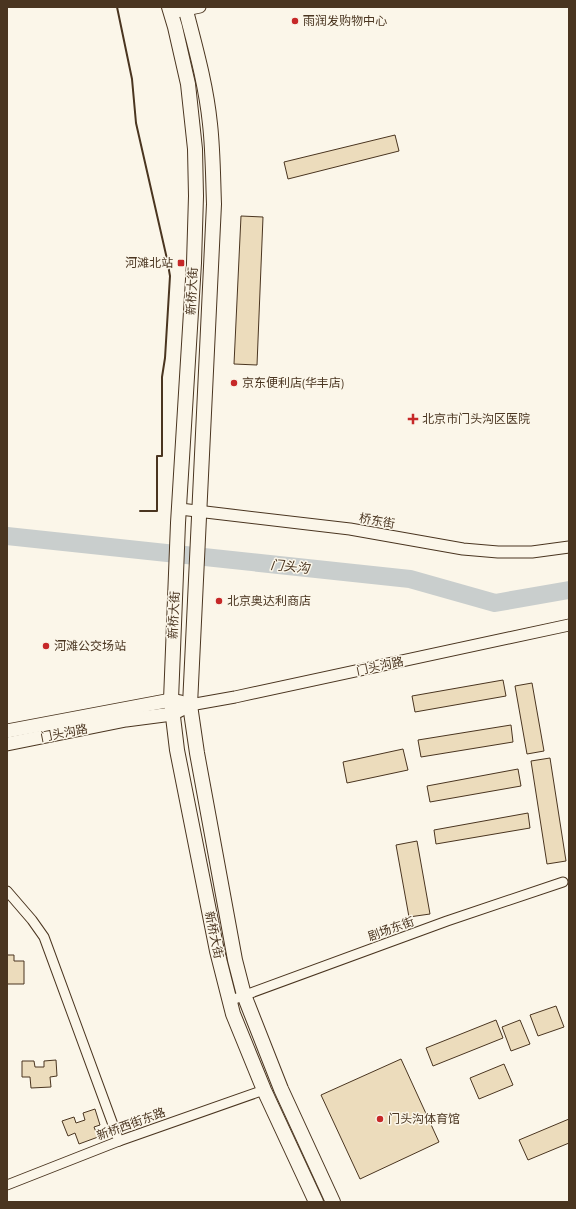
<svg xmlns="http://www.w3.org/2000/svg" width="576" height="1209" font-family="'PT Sans Narrow','Noto Sans SC',sans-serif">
<rect width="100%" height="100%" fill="#fbf6e9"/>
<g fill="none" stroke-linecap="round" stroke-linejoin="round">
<polyline stroke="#c9cecd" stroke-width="18" points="7,536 410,579 495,603 569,590"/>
</g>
<g fill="#ecdcbc" stroke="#4a3520">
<polygon points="395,135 399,151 288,179 284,162"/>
<polygon points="241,216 263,217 257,365 234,364"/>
<polygon points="503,680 506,696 415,712 412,696"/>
<polygon points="532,683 544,751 527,754 515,686"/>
<polygon points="511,725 513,742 421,757 418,740"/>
<polygon points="403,749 408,770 347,783 343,762"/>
<polygon points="550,758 566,861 547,864 531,761"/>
<polygon points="518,769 521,786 430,802 427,786"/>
<polygon points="528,813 530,828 436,844 434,830"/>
<polygon points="417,841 430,914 409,917 396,845"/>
<polygon points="7,955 14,955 14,961 24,961 24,984 7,984"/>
<polygon points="556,1006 564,1027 538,1036 530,1015"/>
<polygon points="496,1020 503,1038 433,1066 426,1048"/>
<polygon points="520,1020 530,1044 511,1051 502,1027"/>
<polygon points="401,1059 439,1142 360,1179 321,1095"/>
<polygon points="56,1060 57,1076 50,1077 51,1087 31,1088 30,1077 22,1077 22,1061 34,1061 35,1067 44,1067 44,1061"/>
<polygon points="504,1064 513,1085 479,1099 470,1078"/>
<polygon points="95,1109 100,1125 94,1127 98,1137 79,1144 75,1133 68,1136 62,1121 74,1117 76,1123 85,1120 83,1113"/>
<polygon points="569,1119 569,1143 528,1160 519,1140"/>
</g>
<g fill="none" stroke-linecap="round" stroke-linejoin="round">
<defs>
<g id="minor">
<polyline points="7,891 32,920 44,937 119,1141"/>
<polyline points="229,1001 447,921 563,882"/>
<polyline points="7,1185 119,1141 264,1090"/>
</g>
<g id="tertiary">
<polyline points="171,13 200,7"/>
<polyline points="180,509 350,529 463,549 498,552 532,552 569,547"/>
<polyline points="190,705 235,697 569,625"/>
</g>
<g id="secondary">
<polyline points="7,731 171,700 181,702"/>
<polyline points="7,744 126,720 172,714 190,705"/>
</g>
<g id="primary">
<polyline points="169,7 175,27 188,84 195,149 196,196 194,263 178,523 171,700 177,750 217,951 233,1014 264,1090 316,1202"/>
<path d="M185,7c10,39 21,77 25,117 3,27 3,54 4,80l-24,501 7,48 38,207 9,35 37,94 52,113"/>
</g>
</defs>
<use href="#minor" stroke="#4a3520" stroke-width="11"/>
<use href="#tertiary" stroke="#4a3520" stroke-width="13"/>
<use href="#secondary" stroke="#4a3520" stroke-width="15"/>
<use href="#primary" stroke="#4a3520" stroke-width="16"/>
<use href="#minor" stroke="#fbf6e9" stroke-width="9"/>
<use href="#tertiary" stroke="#fbf6e9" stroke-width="11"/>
<use href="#secondary" stroke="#fbf6e9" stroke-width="13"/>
<use href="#primary" stroke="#fbf6e9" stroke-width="14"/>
<polyline stroke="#4a3520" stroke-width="2" points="117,7 132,79 136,123 167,259 170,276 165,358 162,377 162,456 157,456 157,511 140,511"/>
</g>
<g fill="#c62828" stroke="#fbf6e9" stroke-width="1.5">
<circle cx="295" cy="21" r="4"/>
<rect x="177" y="259" width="8" height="8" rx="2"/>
<circle cx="234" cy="383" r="4"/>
<path d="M411 413h4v4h4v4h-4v4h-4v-4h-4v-4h4z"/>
<circle cx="219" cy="601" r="4"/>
<circle cx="46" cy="646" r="4"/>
<circle cx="380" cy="1119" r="4"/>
</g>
<g text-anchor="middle" stroke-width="3" stroke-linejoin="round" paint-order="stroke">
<g font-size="12" fill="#4a3520" stroke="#fbf6e9" text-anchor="start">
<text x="303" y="25">雨润发购物中心</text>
<text x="173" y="267" text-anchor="end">河滩北站</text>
<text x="242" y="387">京东便利店(华丰店)</text>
<text x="422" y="423">北京市门头沟区医院</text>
<text x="227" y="605">北京奥达利商店</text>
<text x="54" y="650">河滩公交场站</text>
<text x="388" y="1123">门头沟体育馆</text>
</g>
<g font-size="12" fill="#4a3520" stroke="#fbf6e9">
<text transform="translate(192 291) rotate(-87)" y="4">新桥大街</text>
<text transform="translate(377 521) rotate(10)" y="4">桥东街</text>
<text transform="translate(174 615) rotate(-87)" y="4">新桥大街</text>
<text transform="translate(380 666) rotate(-12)" y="4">门头沟路</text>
<text transform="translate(64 733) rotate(-11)" y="4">门头沟路</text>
<text transform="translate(391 929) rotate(-20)" y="4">剧场东街</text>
<text transform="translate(214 935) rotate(78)" y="4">新桥大街</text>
<text transform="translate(131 1124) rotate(-20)" y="4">新桥西街东路</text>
</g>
<g font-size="13" font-style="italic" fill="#4a3520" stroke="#fbf6e9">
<text transform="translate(290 566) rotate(6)" y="5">门头沟</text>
</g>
</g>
<rect width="576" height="1209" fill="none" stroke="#4a3520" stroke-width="16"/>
</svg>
